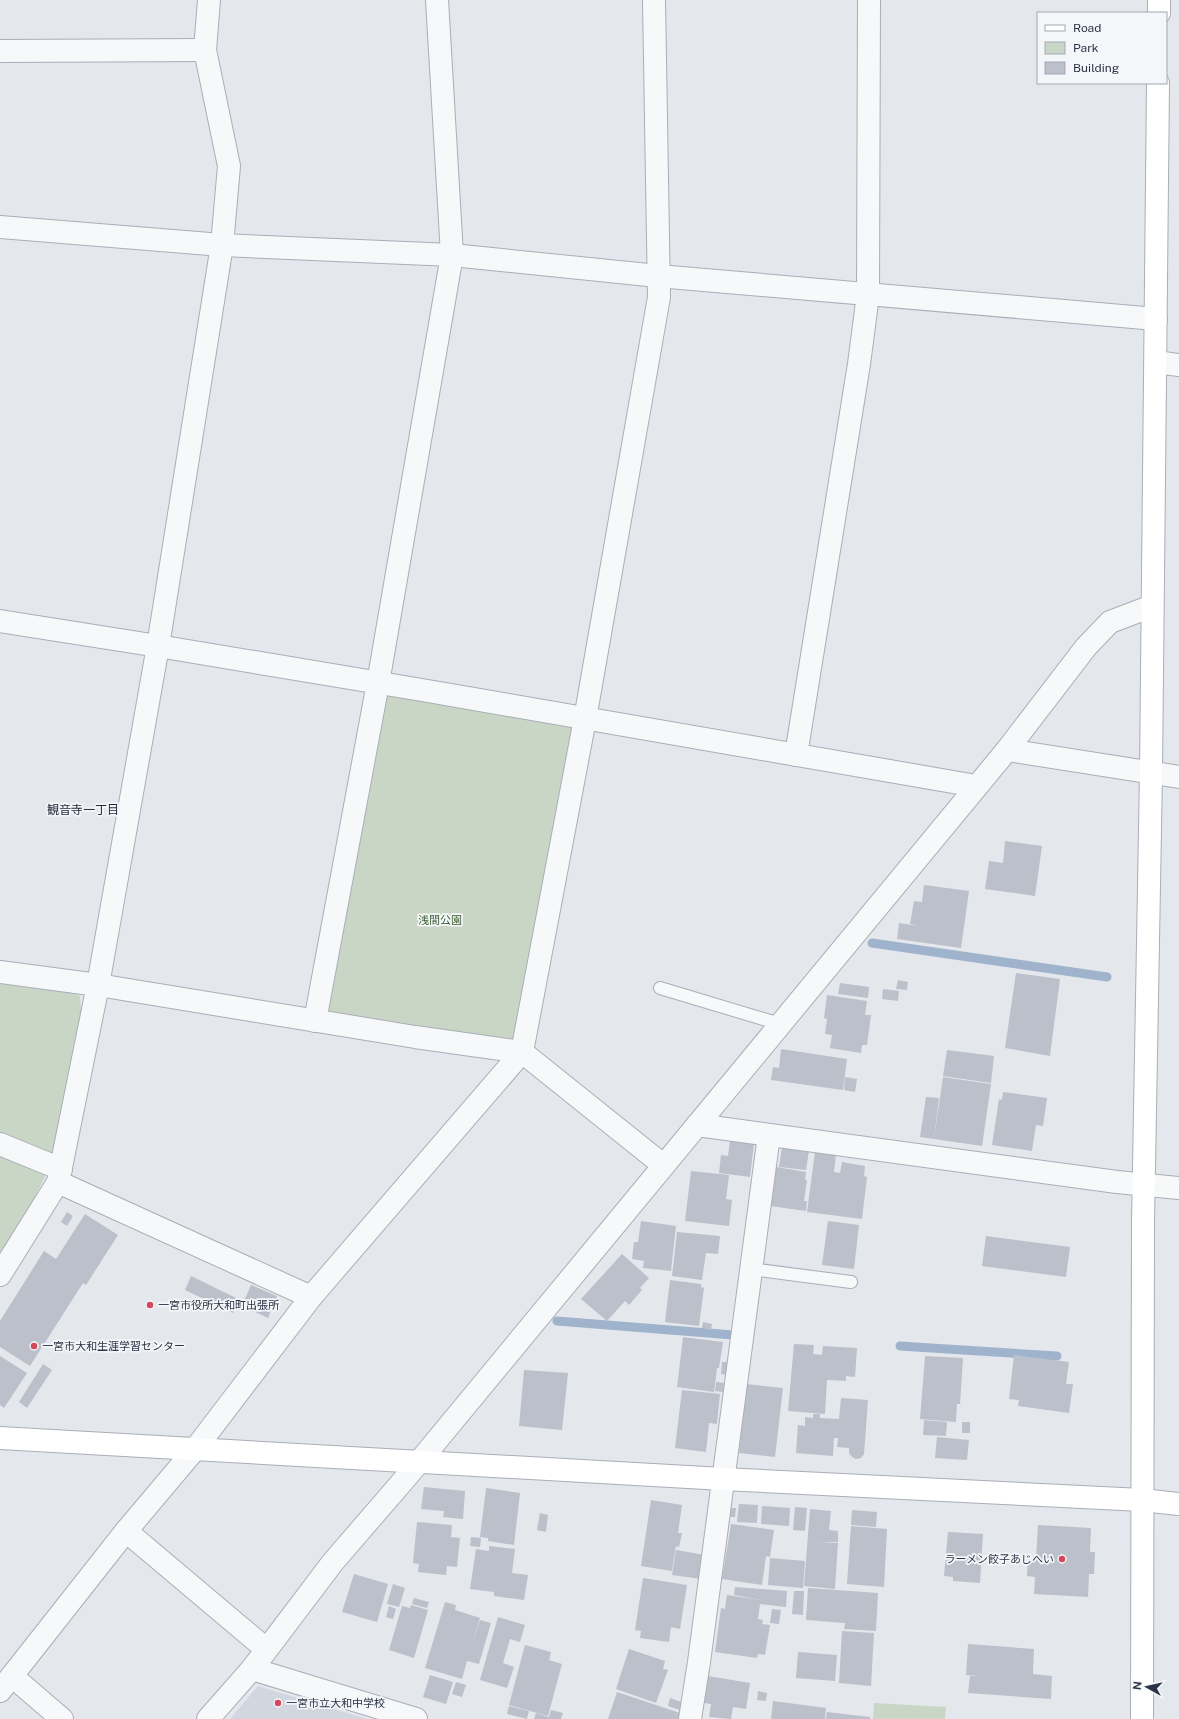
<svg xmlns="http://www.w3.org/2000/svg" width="1179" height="1719" font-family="'Public Sans','Noto Sans JP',sans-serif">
<rect width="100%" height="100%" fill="#e4e7ec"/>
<polygon fill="#d2d6de" points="258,1686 367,1719 230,1719"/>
<g fill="#c9d6c5">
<polygon points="384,693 574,726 516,1044 323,1015"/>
<polygon points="0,979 65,987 80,996 82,1020 73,1048 54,1158 31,1205 0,1253"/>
<polygon points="874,1703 946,1707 945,1719 873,1719"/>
</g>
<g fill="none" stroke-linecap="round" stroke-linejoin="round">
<g stroke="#9fb4cc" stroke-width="9">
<polyline points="872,943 1107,977"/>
<polyline points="557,1321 733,1335"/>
<polyline points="900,1346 1057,1356"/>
</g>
</g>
<g fill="#bbc0ca">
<polygon points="1005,841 1042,846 1035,896 985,889 989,861 1003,863"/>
<polygon points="924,885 969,891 961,948 897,939 899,923 918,926 910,924 914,901 922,902"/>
<polygon points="1016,973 1060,979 1050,1056 1005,1048"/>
<polygon points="898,980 908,982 907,990 896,989"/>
<polygon points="840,983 869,987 868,998 838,994"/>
<polygon points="883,989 899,991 898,1001 882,999"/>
<polygon points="827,995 867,1001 865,1015 871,1015 867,1045 862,1045 861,1053 830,1048 832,1035 825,1034 827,1019 824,1018"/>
<polygon points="781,1049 847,1059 843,1090 771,1080 773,1067 779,1068"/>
<polygon points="947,1050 994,1056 991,1083 943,1076"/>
<polygon points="845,1077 857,1079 855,1092 844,1090"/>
<polygon points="943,1077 991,1084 982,1146 934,1139"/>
<polygon points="1003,1092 1047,1098 1043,1126 1036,1125 1032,1151 992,1145 999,1099 1002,1100"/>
<polygon points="926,1097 939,1098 934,1139 920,1137"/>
<polygon points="730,1140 754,1143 750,1177 719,1173 721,1155 728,1156"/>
<polygon points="782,1147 809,1151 806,1170 779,1167"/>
<polygon points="815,1152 836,1154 834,1172 840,1173 842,1162 865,1166 864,1176 867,1177 862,1219 807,1212"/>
<polygon points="776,1167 806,1172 805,1180 807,1180 804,1201 807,1201 806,1211 770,1206"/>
<polygon points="691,1171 729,1175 726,1199 732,1200 729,1226 685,1221"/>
<polygon points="67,1212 73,1216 67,1226 61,1222"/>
<polygon points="85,1214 118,1235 86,1285 83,1283 30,1366 0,1347 0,1321 44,1251 56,1259"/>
<polygon points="641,1221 676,1226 671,1271 643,1268 644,1261 632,1259 634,1242 638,1242"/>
<polygon points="828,1221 859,1225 854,1269 822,1265"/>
<polygon points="677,1232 720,1236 718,1254 706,1253 702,1280 672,1276"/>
<polygon points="986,1236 1070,1247 1066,1277 982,1266"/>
<polygon points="622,1254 649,1278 640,1288 642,1290 629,1305 625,1301 607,1321 581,1299"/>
<polygon points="191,1276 238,1299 233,1313 185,1290"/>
<polygon points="670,1280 701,1284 701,1287 704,1288 699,1326 665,1322"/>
<polygon points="251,1285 277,1296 268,1318 242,1306"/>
<polygon points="703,1322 712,1324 711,1330 702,1328"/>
<polygon points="683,1337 723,1342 719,1368 717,1368 714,1392 677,1387"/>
<polygon points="794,1344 814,1345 813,1354 822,1355 823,1346 857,1348 855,1377 846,1376 846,1381 827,1380 825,1414 788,1411"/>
<polygon points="1014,1355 1069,1362 1066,1384 1073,1384 1069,1413 1018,1406 1019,1400 1009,1399"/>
<polygon points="0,1356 27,1373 4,1408 0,1405"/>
<polygon points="925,1356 963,1358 960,1404 957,1404 956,1422 920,1419"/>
<polygon points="722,1362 729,1362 728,1375 721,1374"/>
<polygon points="43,1364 52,1370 27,1408 19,1402"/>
<polygon points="524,1370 568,1373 562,1430 519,1426"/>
<polygon points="716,1382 724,1383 723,1392 715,1391"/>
<polygon points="746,1384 783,1388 775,1457 739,1453"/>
<polygon points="682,1390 720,1394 717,1424 709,1423 706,1452 675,1448"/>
<polygon points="841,1398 868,1400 864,1454 861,1458 856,1459 852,1457 849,1453 849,1448 837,1447 838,1438 834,1438 833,1456 796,1453 798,1425 805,1426 805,1417 813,1418 813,1414 820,1414 820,1418 839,1419"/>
<polygon points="924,1420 947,1422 946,1436 923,1435"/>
<rect x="962" y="1422" width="8" height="11"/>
<polygon points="937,1437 969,1440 967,1460 935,1458"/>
<polygon points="424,1487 465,1491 463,1519 443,1517 444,1511 421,1509"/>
<polygon points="486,1488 520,1493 514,1545 488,1541 488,1538 480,1537"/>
<polygon points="651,1500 682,1505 678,1533 682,1533 679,1547 676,1546 672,1571 641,1566"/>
<polygon points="739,1504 758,1505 757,1523 737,1522"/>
<polygon points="762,1506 790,1508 789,1526 761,1524"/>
<polygon points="795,1507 807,1508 805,1531 793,1530"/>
<polygon points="731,1508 736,1508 735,1517 730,1517"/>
<polygon points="810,1509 831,1511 829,1530 838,1531 838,1542 818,1542 838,1543 835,1589 804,1586"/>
<polygon points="852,1510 877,1512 876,1527 851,1525"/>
<polygon points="540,1513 548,1515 546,1532 537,1530"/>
<polygon points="417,1522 452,1525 451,1537 460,1538 457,1567 447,1566 446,1575 418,1572 419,1564 413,1563"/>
<polygon points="731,1524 774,1530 770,1557 766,1556 762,1585 722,1579"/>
<polygon points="1038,1525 1091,1528 1090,1552 1095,1552 1094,1574 1089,1574 1088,1597 1034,1594 1035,1577 1027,1576 1028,1559 1036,1559"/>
<polygon points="851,1526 887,1529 884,1587 847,1584"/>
<polygon points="948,1532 983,1534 980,1583 953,1581 953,1577 944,1576"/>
<polygon points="471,1537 481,1538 480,1547 470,1546"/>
<polygon points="489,1546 515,1549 512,1573 528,1575 524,1600 494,1596 494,1592 470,1589 476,1549 489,1551"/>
<polygon points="676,1550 705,1555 701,1579 672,1575"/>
<polygon points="770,1558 805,1561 803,1588 768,1585"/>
<polygon points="354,1574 388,1584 377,1622 342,1612"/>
<polygon points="643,1578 687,1585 680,1629 671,1627 669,1642 640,1638 641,1631 635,1630"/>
<polygon points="393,1584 405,1588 399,1607 387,1604"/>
<polygon points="735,1587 787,1591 786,1607 760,1604 758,1619 763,1620 762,1624 770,1625 765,1655 758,1654 757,1658 715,1652 721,1608 725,1609 727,1595 761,1600 734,1595"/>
<polygon points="808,1588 878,1593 876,1631 844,1629 845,1623 806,1620"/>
<polygon points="794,1591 804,1591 803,1615 792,1614"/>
<polygon points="414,1598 429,1602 427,1608 412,1604"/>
<polygon points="445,1602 456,1605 455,1610 480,1618 471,1648 480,1620 491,1623 479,1664 467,1661 462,1679 425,1668"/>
<polygon points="411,1605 428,1610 414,1658 389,1650 402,1606 410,1608"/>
<polygon points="389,1606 396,1609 393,1619 386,1617"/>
<polygon points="772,1609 781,1610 779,1624 770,1623"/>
<polygon points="498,1617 525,1625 520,1642 510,1639 503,1663 514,1667 507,1688 480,1680"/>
<polygon points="842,1631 874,1633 871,1686 839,1683"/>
<polygon points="968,1644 1034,1649 1033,1674 1052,1676 1051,1699 968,1693 970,1676 979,1676 966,1675"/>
<polygon points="525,1645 551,1652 549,1660 562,1664 548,1716 509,1705"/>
<polygon points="629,1649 665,1661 663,1669 668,1670 656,1703 616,1689"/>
<polygon points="798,1652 837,1655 835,1681 796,1678"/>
<polygon points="430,1675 453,1682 446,1704 423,1697"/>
<polygon points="708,1676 750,1683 746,1709 733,1707 731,1719 709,1717 711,1704 704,1703"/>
<polygon points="456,1682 466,1685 462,1697 452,1694"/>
<polygon points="758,1691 767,1693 766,1701 757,1700"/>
<polygon points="617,1692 683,1714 681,1719 608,1719"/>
<polygon points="670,1698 684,1703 682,1711 668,1706"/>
<polygon points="773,1701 826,1708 825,1719 771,1719"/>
<polygon points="509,1706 529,1711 527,1719 507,1714"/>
<polygon points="551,1710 563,1713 561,1719 534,1719 536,1713 549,1717"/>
<polygon points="827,1712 870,1717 870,1719 826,1719"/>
</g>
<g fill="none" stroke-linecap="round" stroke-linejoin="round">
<defs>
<g id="lane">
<polyline points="660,988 780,1024"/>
<polyline points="751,1269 851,1282"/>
</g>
<g id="street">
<polyline points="0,51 205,50"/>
<polyline points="0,227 222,245 452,255 658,276 1156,319"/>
<polyline points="1156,362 1179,365"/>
<polyline points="0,621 158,646 422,690 976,786"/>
<polyline points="1007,750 1179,777"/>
<polyline points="796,755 859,364 868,295 869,0"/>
<polyline points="0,972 98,985 415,1037 522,1052 663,1165"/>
<polyline points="315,1021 378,683 452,255 437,0"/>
<polyline points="697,1125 1117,1182 1179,1188"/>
<polyline points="0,1144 61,1169"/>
<polyline points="58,1182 311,1297"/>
<polyline points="0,1275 58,1182 98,985 158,646 222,245 229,166 205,50 209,0"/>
<polyline points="126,1531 266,1649"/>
<polyline points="252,1669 416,1719"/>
<polyline points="12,1676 62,1719"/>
<polyline points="0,1691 126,1531 196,1448 311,1297 522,1052 585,719 659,297 654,0"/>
<polyline points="208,1719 252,1669 333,1562 409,1474 1007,750 1086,647 1110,622 1152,606"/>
<polyline points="690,1719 699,1662 769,1135"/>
</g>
<g id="secondary">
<polyline points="1159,13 1159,0"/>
<polyline points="0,1438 723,1479 1142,1500 1179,1504"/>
<polyline points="1142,1719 1143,1223 1151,773 1158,83"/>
</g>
</defs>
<use href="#lane" stroke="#a9aeb7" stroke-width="14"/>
<use href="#street" stroke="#a9aeb7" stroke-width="24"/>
<use href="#secondary" stroke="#a9aeb7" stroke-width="24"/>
<use href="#lane" stroke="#f7f8fa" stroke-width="12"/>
<use href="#street" stroke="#f7f8fa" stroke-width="22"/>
<use href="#secondary" stroke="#fff" stroke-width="22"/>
</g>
<g fill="#d1495b" stroke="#f4f6f9" stroke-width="1.5">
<circle cx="150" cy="1305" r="4"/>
<circle cx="34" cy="1346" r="4"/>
<circle cx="1062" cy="1559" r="4"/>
<circle cx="278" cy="1703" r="4"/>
</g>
<g text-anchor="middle" stroke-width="3.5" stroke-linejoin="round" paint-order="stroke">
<g font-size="11" fill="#3f6138" stroke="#f4f6f9">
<text x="440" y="924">浅間公園</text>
</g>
<g font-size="11" fill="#2b3445" stroke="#f4f6f9" text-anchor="start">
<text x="158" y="1309">一宮市役所大和町出張所</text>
<text x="42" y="1350">一宮市大和生涯学習センター</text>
<text x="1054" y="1563" text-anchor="end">ラーメン餃子あじへい</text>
<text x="286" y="1707">一宮市立大和中学校</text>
</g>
<g font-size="12" fill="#1d2536" stroke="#f4f6f9">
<text x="83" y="814">観音寺一丁目</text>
</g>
</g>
<rect x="1037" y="12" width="130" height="72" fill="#f4f6f9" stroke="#a4a8b1"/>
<rect x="1045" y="25" width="20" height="6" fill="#ffffff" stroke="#a4a8b1"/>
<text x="1073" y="32" font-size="12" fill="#2b3445">Road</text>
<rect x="1045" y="42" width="20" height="12" fill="#c9d6c5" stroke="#a4a8b1"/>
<text x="1073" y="52" font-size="12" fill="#2b3445">Park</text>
<rect x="1045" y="62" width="20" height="12" fill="#bbc0ca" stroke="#a4a8b1"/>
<text x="1073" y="72" font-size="12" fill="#2b3445">Building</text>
<g transform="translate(1147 1687) rotate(278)" stroke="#f4f6f9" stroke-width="3" paint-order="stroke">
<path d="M0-3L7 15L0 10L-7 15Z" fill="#2b3445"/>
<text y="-6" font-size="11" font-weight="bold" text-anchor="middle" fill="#2b3445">N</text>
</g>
</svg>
